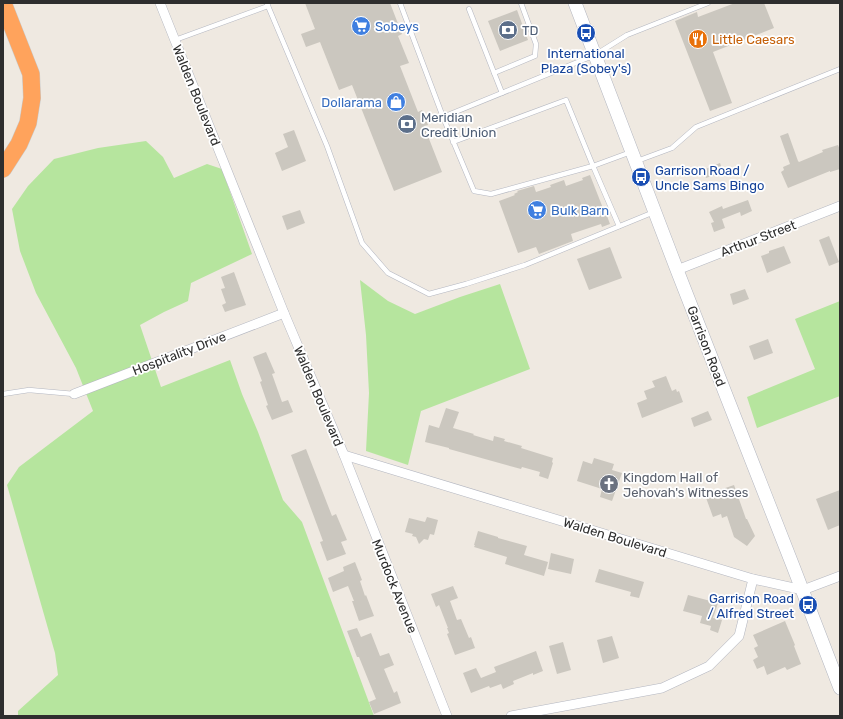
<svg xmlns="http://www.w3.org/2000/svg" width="843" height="719" font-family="Rubik,sans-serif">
<rect width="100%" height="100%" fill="#efe9e1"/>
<g fill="#b6e59e">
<polygon points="146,141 163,157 174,178 207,164 222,169 252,254 191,283 188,301 164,312 140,325 161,387 230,360 242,394 258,432 283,500 302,522 374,716 18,716 18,711 58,675 55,653 7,485 19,467 93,411 76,368 36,293 20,251 12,209 28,186 54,159 98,148"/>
<polygon points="360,280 388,301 415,314 460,297 500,284 530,369 421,411 408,465 366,451 369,393 366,335"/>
<polygon points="840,301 840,396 757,428 747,397 815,369 795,319"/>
</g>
<g fill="#cbc7bf">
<polygon points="305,3 390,3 402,34 398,36 409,63 400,66 418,112 422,110 428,125 424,126 442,172 394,191 352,85 339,90 320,42 306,47 301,34 315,29"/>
<polygon points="735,3 764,3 774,28 713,52 732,103 710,111 675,21 697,12 698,17"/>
<polygon points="517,10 528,40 500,51 488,21"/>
<polygon points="294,130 306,161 282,171 275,153 288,147 283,134"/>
<polygon points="788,133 798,161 799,162 823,152 822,150 838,145 840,150 840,169 830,172 830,171 788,188 781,172 784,170 783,167 790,164 780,136"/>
<polygon points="720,163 723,172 706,178 703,170"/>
<polygon points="590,175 606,216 607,216 610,224 602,227 601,224 571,234 573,241 539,254 536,247 518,253 499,201 515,195 514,194 518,192 517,191 534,186 536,192 551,187 550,185 564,180 566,186 583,180 582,178"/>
<polygon points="748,200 752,211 741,216 740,212 722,219 725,228 714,232 711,223 714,222 709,212 722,206 723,209"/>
<polygon points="300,210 305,223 287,230 282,216"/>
<polygon points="829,236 839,262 829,266 819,240"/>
<polygon points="784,246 791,263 767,273 761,256 769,253 769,251"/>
<polygon points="610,247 622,278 589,290 577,259"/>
<polygon points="234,272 246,305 225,312 222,305 226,303 221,289 225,288 221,277"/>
<polygon points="745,289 749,299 733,305 730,294"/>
<polygon points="768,339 773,353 754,360 749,346"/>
<polygon points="266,352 275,373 272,374 282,402 288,400 293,412 272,420 266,406 268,405 260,382 262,381 253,357"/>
<polygon points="666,376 672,391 676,389 677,392 679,391 683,402 642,418 637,403 647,399 644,391 655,387 652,381"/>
<polygon points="446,408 459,412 453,428 474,434 473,435 493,441 494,436 505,439 504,441 522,446 521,448 553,458 552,462 553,463 548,479 539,476 540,472 522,467 521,469 449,449 449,448 425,442 429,425 439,428"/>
<polygon points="708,411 712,420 694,427 691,418"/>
<polygon points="306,449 332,516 336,514 347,540 341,542 346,554 327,561 320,542 323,541 291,455"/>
<polygon points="594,458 614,464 612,470 622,473 612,501 600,497 602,489 577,481 583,461 592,464"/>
<polygon points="734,485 746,519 747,519 755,536 747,546 734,537 727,516 722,518 721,514 713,517 705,495"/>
<polygon points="840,490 840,525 828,530 816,499"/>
<polygon points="427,517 438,520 434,535 430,534 428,540 424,539 419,544 416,537 412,536 413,534 405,532 409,518 425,522"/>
<polygon points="478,531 498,537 498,538 527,546 524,555 548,562 544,576 505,564 507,557 474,547 475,545 474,545"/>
<polygon points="551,553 574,559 571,574 548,569"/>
<polygon points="355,562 362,580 360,581 365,596 366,595 374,616 359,621 352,601 354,601 348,586 333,592 328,578 344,571 343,567"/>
<polygon points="599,569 644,582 639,598 630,596 631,592 595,582"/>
<polygon points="453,586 458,598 450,601 457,620 461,619 469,638 471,637 475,648 455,655 447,634 449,633 447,628 448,628 439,605 436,607 431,594"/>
<polygon points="688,595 718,603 713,618 722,620 718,633 710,630 711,626 700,623 702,616 683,611"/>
<polygon points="785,621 795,645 794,646 801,664 787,670 785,667 767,675 764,666 757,669 753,660 758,657 754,648 758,646 753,635"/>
<polygon points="357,628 361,637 371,633 380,656 389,653 394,665 384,669 394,693 397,691 401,703 374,714 369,702 376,699 359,657 357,657 347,631"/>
<polygon points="612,636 619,658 603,663 597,640"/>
<polygon points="563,642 571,670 557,674 549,646"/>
<polygon points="536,651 543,671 533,675 533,673 513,681 514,684 503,689 501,684 490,688 489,686 471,693 463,673 476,668 481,678 496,672 494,667"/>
</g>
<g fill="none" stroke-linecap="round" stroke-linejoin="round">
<defs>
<g id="service">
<polyline points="400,3 443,117 595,55 627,35 708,3"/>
<polyline points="268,6 327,146 362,243 388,273 429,294 466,284 525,265 654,212"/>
<polyline points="469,9 502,93"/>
<polyline points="175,40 268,6 267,3"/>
<polyline points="494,73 535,56 536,44 521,3"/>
<polyline points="443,117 474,191 491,194 593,166 566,100 453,142"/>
<polyline points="637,161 672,148 696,127 840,69"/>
<polyline points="619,226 593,166 631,152"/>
<polyline points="3,394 29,390 74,394"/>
</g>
<g id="minor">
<polyline points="160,3 284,313 344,455 447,716"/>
<polyline points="677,270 840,206"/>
<polyline points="74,394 284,313"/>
<polyline points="344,455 753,579 803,590 840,576"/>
<polyline points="511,716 662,688 709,666 739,636 753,579"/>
</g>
<polyline id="secondary" points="575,3 677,270 793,566 840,688"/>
<polyline id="motorway" points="3,169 19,144 28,123 32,98 31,74 3,3"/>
</defs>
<use href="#service" stroke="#b4b7c1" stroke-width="5.5"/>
<use href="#minor" stroke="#b4b7c1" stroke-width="10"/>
<use href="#secondary" stroke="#b4b7c1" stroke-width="14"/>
<use href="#motorway" stroke="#c9c9c9" stroke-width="18"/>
<use href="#service" stroke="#fff" stroke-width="4.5"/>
<use href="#minor" stroke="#fff" stroke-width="9"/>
<use href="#secondary" stroke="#fff" stroke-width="13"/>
<use href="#motorway" stroke="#ffa35c" stroke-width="17"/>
</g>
<defs>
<symbol id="supermarket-disc" viewBox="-11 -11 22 22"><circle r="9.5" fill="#3f7fe0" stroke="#fff"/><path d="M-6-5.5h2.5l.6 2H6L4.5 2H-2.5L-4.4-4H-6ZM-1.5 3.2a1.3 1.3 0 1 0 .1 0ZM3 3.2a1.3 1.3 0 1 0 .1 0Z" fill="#fff"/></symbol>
<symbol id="bank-disc" viewBox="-11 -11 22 22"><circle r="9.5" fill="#5c6f8a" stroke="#fff"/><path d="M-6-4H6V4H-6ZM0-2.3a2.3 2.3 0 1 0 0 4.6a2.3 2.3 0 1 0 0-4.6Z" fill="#fff"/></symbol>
<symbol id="bus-disc" viewBox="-11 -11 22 22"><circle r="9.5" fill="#1a4fb4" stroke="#fff"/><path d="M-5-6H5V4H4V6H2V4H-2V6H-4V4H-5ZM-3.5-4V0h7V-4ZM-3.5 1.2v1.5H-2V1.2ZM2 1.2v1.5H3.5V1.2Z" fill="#fff"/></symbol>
<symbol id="restaurant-disc" viewBox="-11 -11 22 22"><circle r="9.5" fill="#e8710a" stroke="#fff"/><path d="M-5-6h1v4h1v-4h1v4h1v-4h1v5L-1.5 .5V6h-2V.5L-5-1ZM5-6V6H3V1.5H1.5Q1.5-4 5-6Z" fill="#fff"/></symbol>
<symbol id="shop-disc" viewBox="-11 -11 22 22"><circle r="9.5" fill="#3f7fe0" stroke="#fff"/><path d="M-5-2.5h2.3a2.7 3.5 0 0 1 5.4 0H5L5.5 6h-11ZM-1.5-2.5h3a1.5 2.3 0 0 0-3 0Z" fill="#fff"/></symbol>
<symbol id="church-disc" viewBox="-11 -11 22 22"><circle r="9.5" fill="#6b7280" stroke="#fff"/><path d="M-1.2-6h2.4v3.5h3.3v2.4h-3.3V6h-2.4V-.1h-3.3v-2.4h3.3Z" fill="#fff"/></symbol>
</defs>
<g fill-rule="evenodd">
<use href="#supermarket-disc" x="350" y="15" width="22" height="22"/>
<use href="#bank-disc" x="497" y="19" width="22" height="22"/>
<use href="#bus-disc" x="575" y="22" width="22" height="22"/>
<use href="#restaurant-disc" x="687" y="28" width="22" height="22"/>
<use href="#shop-disc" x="385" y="91" width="22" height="22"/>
<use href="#bank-disc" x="396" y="113" width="22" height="22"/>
<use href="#bus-disc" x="630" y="166" width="22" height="22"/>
<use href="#supermarket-disc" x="526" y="199" width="22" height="22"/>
<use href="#church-disc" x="598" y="473" width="22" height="22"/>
<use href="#bus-disc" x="797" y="594" width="22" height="22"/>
</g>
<g text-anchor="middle" stroke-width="3.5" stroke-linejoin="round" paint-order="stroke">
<g font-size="13" fill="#366cbe" stroke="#fff" text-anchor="start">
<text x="375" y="31">Sobeys</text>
<text x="382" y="107" text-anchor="end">Dollarama</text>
<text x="551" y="215">Bulk Barn</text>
</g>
<g font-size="13" fill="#4e5e75" stroke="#fff" text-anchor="start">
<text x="522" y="35">TD</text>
<text x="421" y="122">Meridian<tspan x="421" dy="15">Credit Union</tspan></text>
</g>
<g font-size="13" fill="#c56008" stroke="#fff" text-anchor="start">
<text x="712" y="44">Little Caesars</text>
</g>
<g font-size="13" fill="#164399" stroke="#fff">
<text x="586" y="58">International<tspan x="586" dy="15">Plaza (Sobey's)</tspan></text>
<text x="655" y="175" text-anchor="start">Garrison Road /<tspan x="655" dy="15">Uncle Sams Bingo</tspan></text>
<text x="794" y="603" text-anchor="end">Garrison Road<tspan x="794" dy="15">/ Alfred Street</tspan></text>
</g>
<g font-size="13" fill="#2e2e2e" stroke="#fff">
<text transform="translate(197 95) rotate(68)" y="5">Walden Boulevard</text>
<text transform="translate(758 238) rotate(-21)" y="5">Arthur Street</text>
<text transform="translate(707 346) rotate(69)" y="5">Garrison Road</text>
<text transform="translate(179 353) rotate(-21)" y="5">Hospitality Drive</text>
<text transform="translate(319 396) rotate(67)" y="5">Walden Boulevard</text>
<text transform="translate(615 537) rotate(17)" y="5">Walden Boulevard</text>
<text transform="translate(395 586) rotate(68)" y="5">Murdock Avenue</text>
</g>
<g font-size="13" fill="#5b616d" stroke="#fff" text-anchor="start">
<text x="623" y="482">Kingdom Hall of<tspan x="623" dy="15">Jehovah's Witnesses</tspan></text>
</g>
</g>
<rect width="843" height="719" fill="none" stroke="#2e2e2e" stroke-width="8"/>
</svg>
